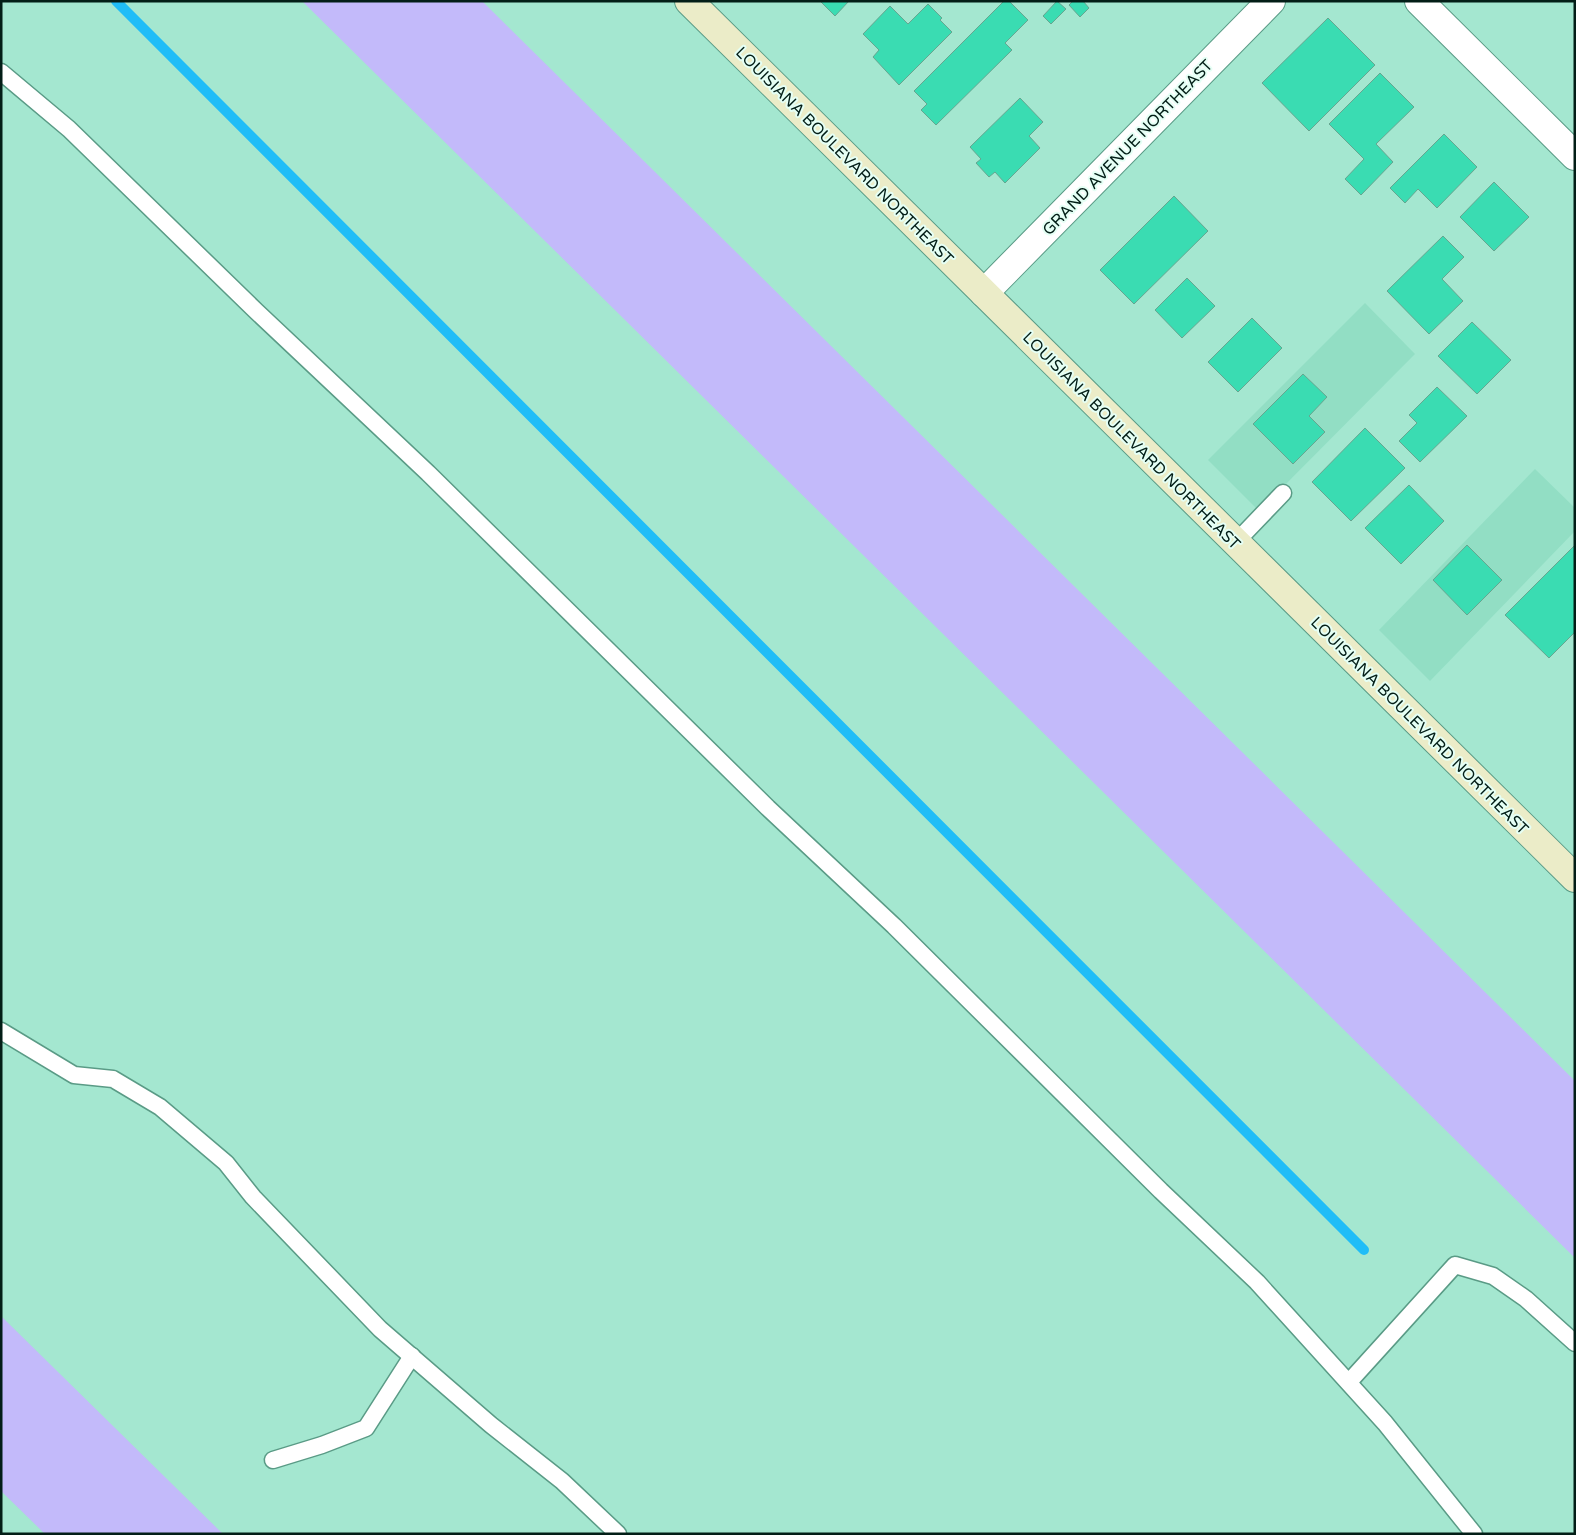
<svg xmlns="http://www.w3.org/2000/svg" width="1576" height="1535" font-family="'Varela Round',sans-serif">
<rect width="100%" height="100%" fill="#a4e7d0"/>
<g fill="#92dec4">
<polygon points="1365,303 1415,354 1259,511 1208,460"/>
<polygon points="1535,469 1575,508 1575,531 1430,681 1379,630"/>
</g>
<g fill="#c3bafa">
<polygon points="302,1 482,1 1575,1081 1575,1258"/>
<polygon points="1,1316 223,1534 45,1534 1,1491"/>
</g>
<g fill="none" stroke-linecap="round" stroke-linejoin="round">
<polyline stroke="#20bdf7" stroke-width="10" points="116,1 1364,1250"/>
</g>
<g fill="#3adcb2" stroke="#65a690">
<polygon points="820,1 849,1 835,16"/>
<polygon points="1004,1 1009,1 1028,20 1005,43 1012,50 936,125 921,110 927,104 914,91"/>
<polygon points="1057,1 1066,9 1051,24 1043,16"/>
<polygon points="1073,1 1083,1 1089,8 1080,17 1069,5"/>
<polygon points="928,4 942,18 940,20 952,32 899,85 873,57 879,50 863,34 890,6 908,24"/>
<polygon points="1328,18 1375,65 1309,131 1262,83"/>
<polygon points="1380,73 1414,107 1376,144 1393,162 1361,195 1345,179 1364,159 1329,124"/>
<polygon points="1020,98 1043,122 1029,136 1040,148 1005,183 995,172 989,177 976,163 981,159 970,147"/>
<polygon points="1444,134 1477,167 1437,208 1418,189 1405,203 1390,188"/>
<polygon points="1494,182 1529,217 1494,251 1460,217"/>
<polygon points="1174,196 1208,231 1134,304 1100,270"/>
<polygon points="1443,236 1464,257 1442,279 1463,301 1429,334 1387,291"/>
<polygon points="1187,278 1215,306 1182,338 1155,310"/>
<polygon points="1252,318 1282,348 1238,392 1208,362"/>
<polygon points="1472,322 1511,360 1477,394 1438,356"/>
<polygon points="1303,374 1327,397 1309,416 1325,432 1293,464 1253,424"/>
<polygon points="1437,387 1467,416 1420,462 1399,441 1417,423 1409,415"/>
<polygon points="1365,428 1405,468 1351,521 1312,482"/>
<polygon points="1409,485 1444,521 1401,564 1365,528"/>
<polygon points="1467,545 1502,580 1467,615 1433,580"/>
<polygon points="1575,545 1575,632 1549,658 1505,615"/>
</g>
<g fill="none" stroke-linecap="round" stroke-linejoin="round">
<defs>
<g id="lane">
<polyline points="1,72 69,129 256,311 428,473 768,808 894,926 1161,1191 1257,1282 1385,1423 1474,1534"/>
<polyline points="1236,542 1283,493"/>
<polyline points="1,1031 74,1075 113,1079 160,1107 226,1163 253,1197 380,1329 491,1425 562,1481 618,1534"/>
<polyline points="1349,1382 1455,1265 1493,1276 1526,1299 1575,1343"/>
<polyline points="273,1460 322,1445 366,1428 412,1356"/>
</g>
<g id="street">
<polyline points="1419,1 1575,156"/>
<polyline points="984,293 1271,1"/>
</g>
<polyline id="secondary" points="689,1 1575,878"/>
</defs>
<use href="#lane" stroke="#5a9b86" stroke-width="19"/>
<use href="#street" stroke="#5a9b86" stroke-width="30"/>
<use href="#secondary" stroke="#5a9b86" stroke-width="30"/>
<use href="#lane" stroke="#fff" stroke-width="16"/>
<use href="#street" stroke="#fff" stroke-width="28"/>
<use href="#secondary" stroke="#ebecc8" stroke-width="28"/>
</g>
<g text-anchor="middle" stroke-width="4" stroke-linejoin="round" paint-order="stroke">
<g font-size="16" fill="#031e17" stroke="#e5fff5">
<text transform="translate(1127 147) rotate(-46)" y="6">GRAND AVENUE NORTHEAST</text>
<text transform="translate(845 155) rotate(45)" y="6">LOUISIANA BOULEVARD NORTHEAST</text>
<text transform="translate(1132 440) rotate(45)" y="6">LOUISIANA BOULEVARD NORTHEAST</text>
<text transform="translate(1420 725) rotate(45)" y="6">LOUISIANA BOULEVARD NORTHEAST</text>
</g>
</g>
<rect width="1576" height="1535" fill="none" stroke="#031e17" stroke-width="5"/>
</svg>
